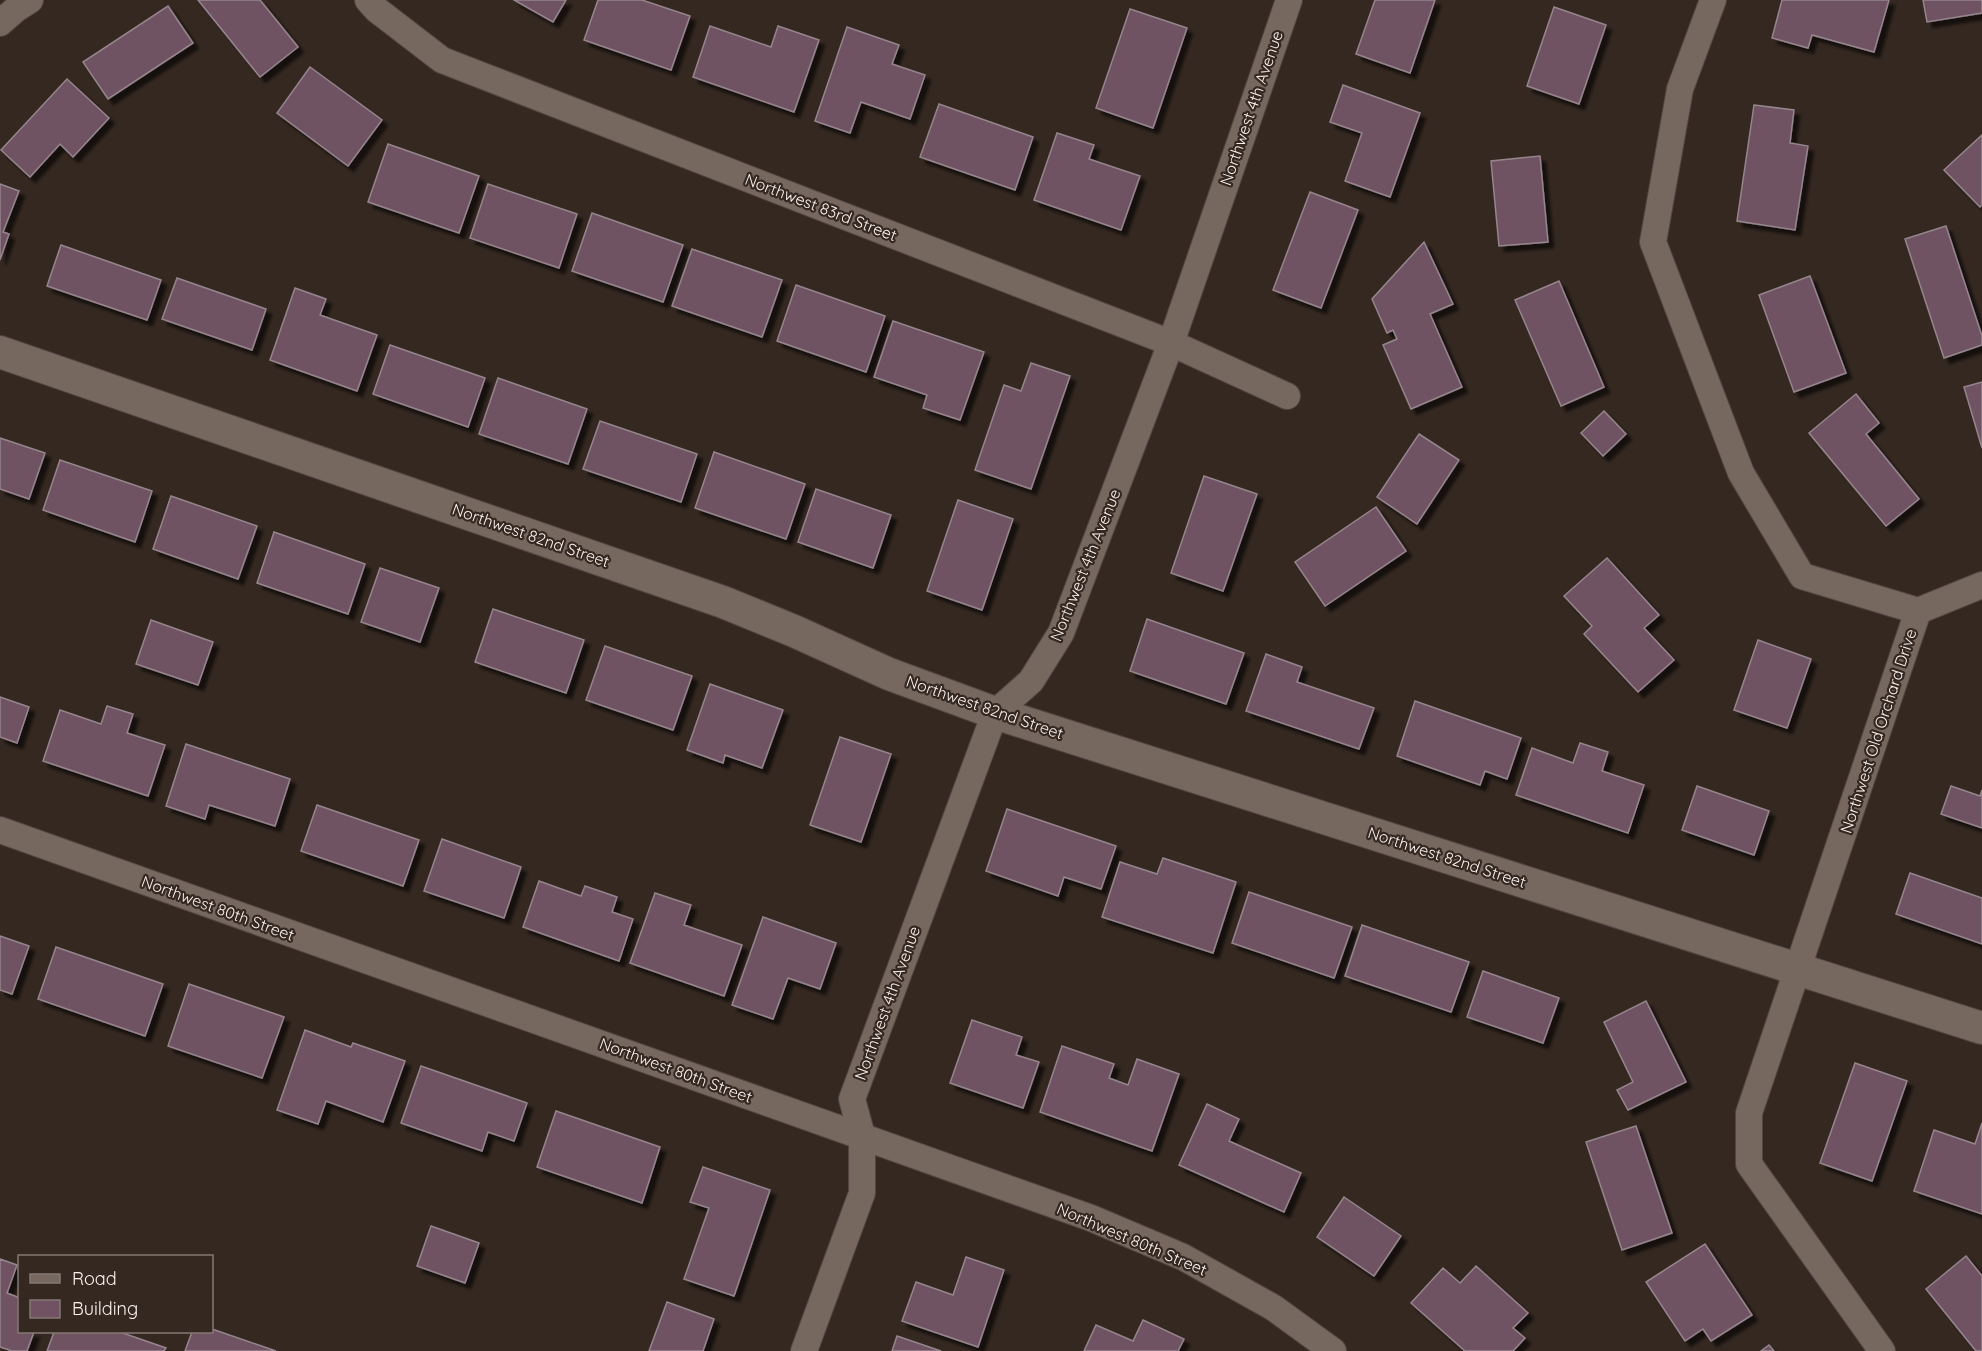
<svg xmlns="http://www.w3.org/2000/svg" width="1982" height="1351" font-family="Quicksand,sans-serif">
<defs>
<filter id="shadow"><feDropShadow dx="5.5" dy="5.5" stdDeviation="1.5" flood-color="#0009"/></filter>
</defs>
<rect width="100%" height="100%" fill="#352821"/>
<g fill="#705262" stroke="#95858d" stroke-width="1.5" filter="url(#shadow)">
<polygon points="198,0 260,0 298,47 260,77"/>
<polygon points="514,0 566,0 553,22"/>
<polygon points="598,0 642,0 690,16 671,70 584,40"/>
<polygon points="1375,0 1435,0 1410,73 1356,54"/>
<polygon points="1782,0 1889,0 1874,52 1812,35 1808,48 1772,38"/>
<polygon points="1923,0 1982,0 1982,13 1927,22"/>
<polygon points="168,6 193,43 108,99 83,62"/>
<polygon points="1554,7 1606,25 1579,104 1527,86"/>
<polygon points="1130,9 1187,28 1153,128 1096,108"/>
<polygon points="710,26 771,47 778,26 819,40 794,112 693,77"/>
<polygon points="847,27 899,45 892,64 925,75 910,119 861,102 850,133 815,121"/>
<polygon points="310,67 382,120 348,166 277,113"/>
<polygon points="67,79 109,118 73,157 60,144 30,177 1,150"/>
<polygon points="1343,85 1420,113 1390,197 1345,181 1362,133 1330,122"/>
<polygon points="939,104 1033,137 1015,190 920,157"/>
<polygon points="1754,105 1794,110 1790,143 1808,146 1795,230 1737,221"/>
<polygon points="1057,133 1094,145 1089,159 1140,176 1121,230 1034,200"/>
<polygon points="1982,135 1982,205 1980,207 1944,170"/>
<polygon points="388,144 479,176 459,233 368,202"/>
<polygon points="1540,156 1548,242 1499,246 1491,161"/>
<polygon points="0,184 19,191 3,232 9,234 0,260"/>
<polygon points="488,184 577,214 559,268 470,238"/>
<polygon points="1310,192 1358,210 1321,308 1273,290"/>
<polygon points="592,213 683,245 663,302 572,271"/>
<polygon points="1946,226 1982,336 1982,345 1944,358 1905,239"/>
<polygon points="1424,242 1453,304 1430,314 1462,387 1411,409 1383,345 1397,339 1393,330 1387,333 1372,299"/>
<polygon points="61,245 161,280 147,320 47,286"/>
<polygon points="692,249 782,280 762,337 672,306"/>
<polygon points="1810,276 1846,373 1794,392 1759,295"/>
<polygon points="177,278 266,309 252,350 162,319"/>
<polygon points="1559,281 1604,387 1561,406 1515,300"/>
<polygon points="796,285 885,316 866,372 777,341"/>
<polygon points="295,288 326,299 320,315 377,335 357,391 270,360"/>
<polygon points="893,321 984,352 960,420 923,408 927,395 874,377"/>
<polygon points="390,345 485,378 468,427 373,394"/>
<polygon points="1031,363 1070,376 1031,489 975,470 1004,385 1021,391"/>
<polygon points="498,378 587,409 568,464 479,434"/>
<polygon points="1982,382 1982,448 1964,387"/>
<polygon points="1856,394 1879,423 1866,434 1919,499 1886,526 1809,433"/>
<polygon points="1604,411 1626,434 1603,456 1581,433"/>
<polygon points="600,421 697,454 681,502 583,469"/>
<polygon points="1419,434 1459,460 1417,524 1377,497"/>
<polygon points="0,438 45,453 29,499 0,489"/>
<polygon points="714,452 805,484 786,539 695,508"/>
<polygon points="60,460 152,491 135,542 43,510"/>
<polygon points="1204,476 1257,494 1223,591 1171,573"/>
<polygon points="816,489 891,515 873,568 798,542"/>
<polygon points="171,496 257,526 238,579 153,549"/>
<polygon points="958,500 1013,519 982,610 927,591"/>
<polygon points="1376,507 1406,551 1325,606 1295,562"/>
<polygon points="274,532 365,564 348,614 257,583"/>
<polygon points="1607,558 1659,615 1644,628 1674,660 1638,692 1584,634 1592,626 1564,596"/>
<polygon points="380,568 439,588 420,642 361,622"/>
<polygon points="493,609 584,640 566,693 475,662"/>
<polygon points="1147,619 1244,653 1226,704 1130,671"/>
<polygon points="151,620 213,642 198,685 136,664"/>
<polygon points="1758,640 1811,659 1787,728 1734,710"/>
<polygon points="605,646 692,676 673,730 586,700"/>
<polygon points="1266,654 1302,667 1297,682 1374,708 1359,749 1246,711"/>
<polygon points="710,684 783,710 762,768 725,755 723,763 687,750"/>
<polygon points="0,697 29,707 17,743 0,737"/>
<polygon points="1415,701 1521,738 1507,779 1485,771 1480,785 1397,756"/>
<polygon points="107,706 133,714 127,733 165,745 148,796 43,761 60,710 101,724"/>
<polygon points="840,737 891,754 861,842 810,825"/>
<polygon points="1580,743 1608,752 1602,771 1644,785 1628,833 1516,795 1532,748 1573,763"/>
<polygon points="186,744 290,779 275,826 209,805 205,819 166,806"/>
<polygon points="1697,786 1769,811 1754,855 1682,830"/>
<polygon points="1951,786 1980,796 1982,790 1982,828 1941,814"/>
<polygon points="317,805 419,840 403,886 301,851"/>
<polygon points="1007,809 1116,846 1101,889 1064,877 1058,896 986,871"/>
<polygon points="442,839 521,867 504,918 424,891"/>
<polygon points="1163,858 1236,882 1213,953 1102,917 1120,862 1157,874"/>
<polygon points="1910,873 1982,898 1982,944 1896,914"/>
<polygon points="539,881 581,896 585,886 617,897 612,912 633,919 619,961 523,927"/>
<polygon points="1249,892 1352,927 1334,978 1232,943"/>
<polygon points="655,893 691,905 684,925 742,945 724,996 630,963"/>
<polygon points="763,917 836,943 820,989 788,978 773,1019 732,1005"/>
<polygon points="1362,925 1469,962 1451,1012 1345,976"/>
<polygon points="0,936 29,946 12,994 0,990"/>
<polygon points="56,947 163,984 145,1036 38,999"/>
<polygon points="1483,971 1559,998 1543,1043 1467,1017"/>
<polygon points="189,984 284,1017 262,1078 168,1046"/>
<polygon points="1646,1001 1686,1082 1628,1110 1617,1090 1633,1082 1604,1022"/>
<polygon points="972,1020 1022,1037 1016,1055 1039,1062 1023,1108 950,1083"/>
<polygon points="305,1030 351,1047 353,1043 405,1061 383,1122 326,1101 318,1124 277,1110"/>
<polygon points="1062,1046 1114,1064 1109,1078 1128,1085 1137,1059 1179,1074 1152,1151 1040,1112"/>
<polygon points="1855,1063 1907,1081 1872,1181 1820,1163"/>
<polygon points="421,1066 527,1103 514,1141 488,1132 482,1151 401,1123"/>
<polygon points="1207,1104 1239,1119 1229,1141 1301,1173 1284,1212 1179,1165"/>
<polygon points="556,1111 660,1147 642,1203 537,1167"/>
<polygon points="1982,1123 1982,1214 1914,1191 1934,1130 1975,1144"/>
<polygon points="1636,1126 1672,1233 1622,1250 1586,1142"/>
<polygon points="703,1167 770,1190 734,1296 684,1279 709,1208 690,1202"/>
<polygon points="1344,1197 1401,1236 1374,1276 1317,1237"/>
<polygon points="431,1226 479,1243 465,1283 417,1266"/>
<polygon points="1705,1244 1752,1315 1711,1341 1703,1329 1685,1341 1646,1282"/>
<polygon points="1966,1256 1982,1276 1982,1351 1976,1351 1926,1289"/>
<polygon points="966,1257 1004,1270 978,1347 902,1321 916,1282 953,1295"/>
<polygon points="0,1259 17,1265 7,1293 20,1298 20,1332 34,1332 27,1351 12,1351 0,1347"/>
<polygon points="1476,1266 1528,1313 1513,1328 1525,1338 1513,1351 1465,1351 1411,1303 1443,1268 1460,1283"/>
<polygon points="667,1302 714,1319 703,1351 649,1351"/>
<polygon points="1143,1320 1184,1339 1178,1351 1084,1351 1096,1325 1133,1341"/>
<polygon points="212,1329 276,1351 185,1351 192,1332 212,1332"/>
<polygon points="54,1332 120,1332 166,1348 164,1351 47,1351"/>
<polygon points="897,1336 941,1351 892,1351"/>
<polygon points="1769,1345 1774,1351 1761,1351"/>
</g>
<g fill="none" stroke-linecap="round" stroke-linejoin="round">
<defs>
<g id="minor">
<polyline points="368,0 377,10 442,60 1171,343 1287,396"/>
<polyline points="1713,0 1680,89 1653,242 1741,473 1802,576 1918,611 1749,1113 1749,1164 1882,1351"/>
<polyline points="0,23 16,9 30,0"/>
<polyline points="1918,611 1982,585"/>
<polyline points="0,830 1091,1218 1183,1257 1274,1308 1333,1351"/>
<polyline points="804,1351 862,1193 862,1136 852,1099 995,713 1031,681 1061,633 1171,343 1289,0"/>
</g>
<polyline id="tertiary" points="0,352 723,602 794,631 889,674 995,713 1982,1028"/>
</defs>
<use href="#minor" stroke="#514641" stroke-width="28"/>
<use href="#tertiary" stroke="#514641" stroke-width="34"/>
<use href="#minor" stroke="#76675f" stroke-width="26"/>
<use href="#tertiary" stroke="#76675f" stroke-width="32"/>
</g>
<g text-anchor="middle" stroke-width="4.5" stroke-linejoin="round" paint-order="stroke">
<g font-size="16" fill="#faf1ed" stroke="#352821">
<text transform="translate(1251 108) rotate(-71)" y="6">Northwest 4th Avenue</text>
<text transform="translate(821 207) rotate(21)" y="6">Northwest 83rd Street</text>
<text transform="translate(531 535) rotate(19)" y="6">Northwest 82nd Street</text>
<text transform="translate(1085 565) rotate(-68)" y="6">Northwest 4th Avenue</text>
<text transform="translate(985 707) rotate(19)" y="6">Northwest 82nd Street</text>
<text transform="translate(1878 731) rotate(-72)" y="6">Northwest Old Orchard Drive</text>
<text transform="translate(1447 857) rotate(18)" y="6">Northwest 82nd Street</text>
<text transform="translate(218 908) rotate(20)" y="6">Northwest 80th Street</text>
<text transform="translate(887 1003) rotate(-70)" y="6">Northwest 4th Avenue</text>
<text transform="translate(676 1070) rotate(20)" y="6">Northwest 80th Street</text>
<text transform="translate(1132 1239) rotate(23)" y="6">Northwest 80th Street</text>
</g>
</g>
<rect x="18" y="1255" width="195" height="78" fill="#352821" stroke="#847873" stroke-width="1.5"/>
<rect x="30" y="1274" width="30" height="9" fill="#76675f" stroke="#847873" stroke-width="1.5"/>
<text x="72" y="1285" font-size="18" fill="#faf1ed">Road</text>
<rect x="30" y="1300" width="30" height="18" fill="#705262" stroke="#847873" stroke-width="1.5"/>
<text x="72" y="1315" font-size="18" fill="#faf1ed">Building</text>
</svg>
